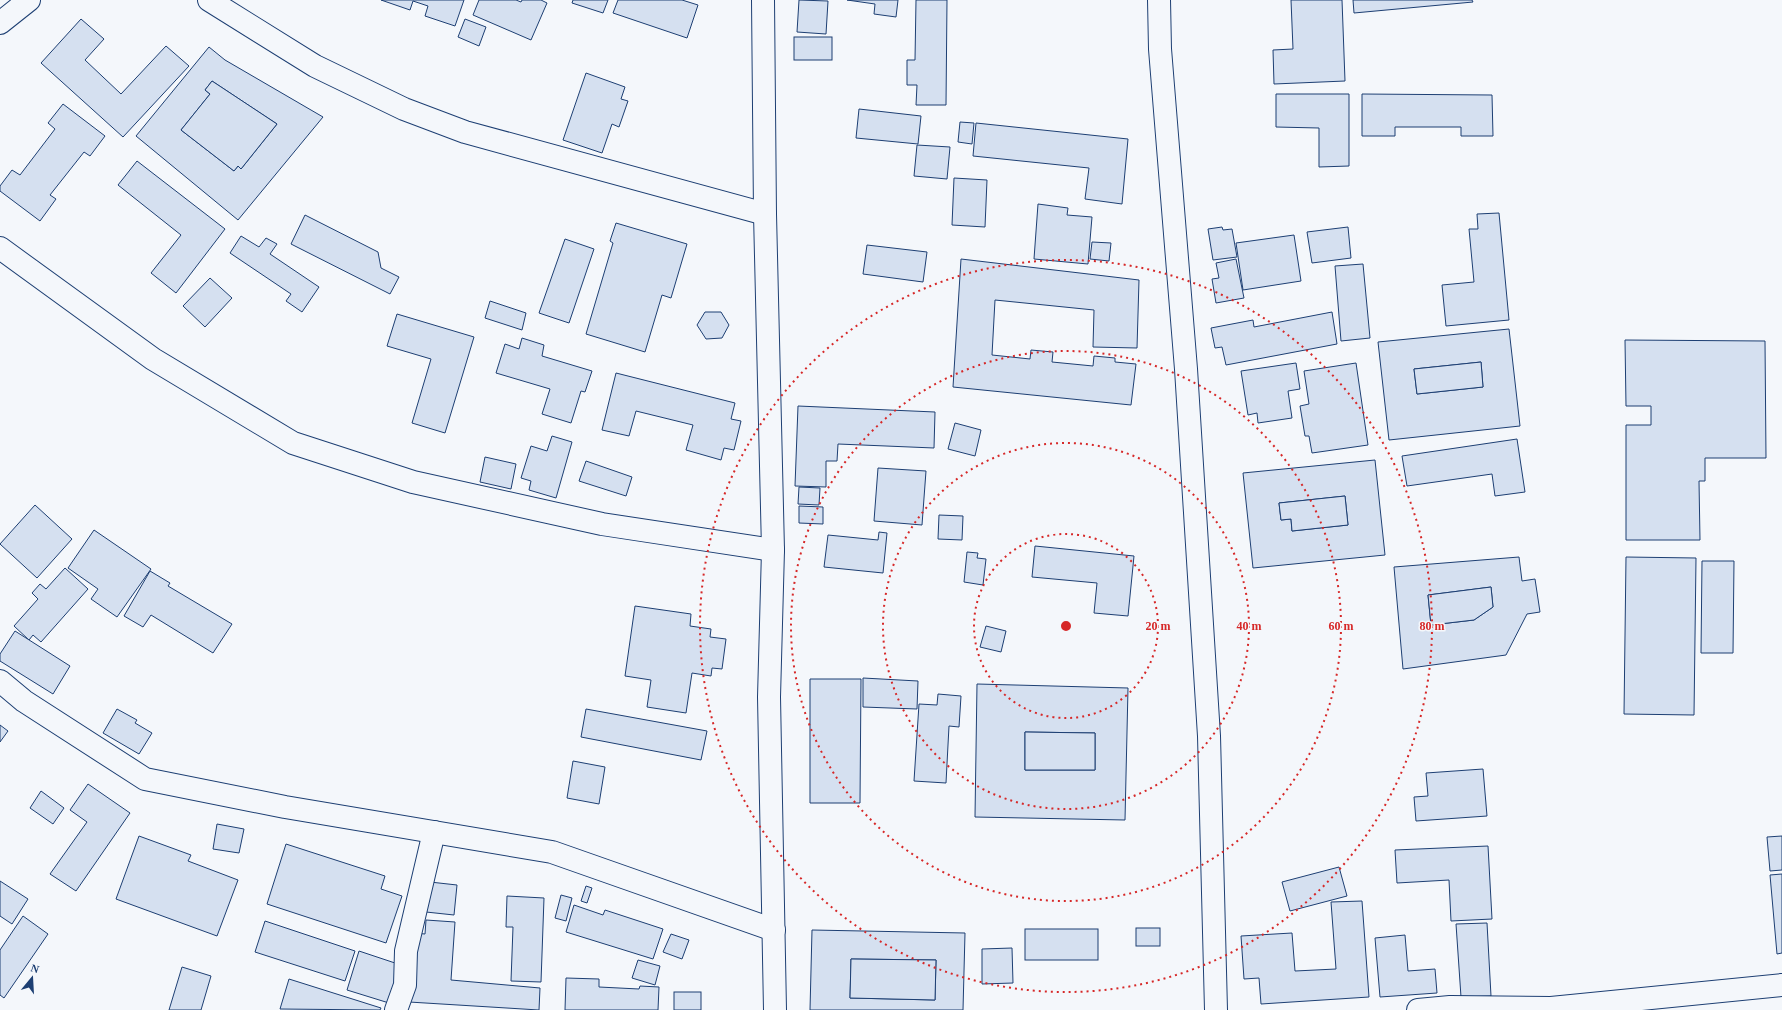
<svg xmlns="http://www.w3.org/2000/svg" width="1782" height="1010" font-family="'Times New Roman',serif">
<rect width="100%" height="100%" fill="#f4f7fb"/>
<g fill="#d5e0f0" stroke="#1d3f73" fill-rule="evenodd">
<polygon points="381,0 464,0 455,26 425,16 428,6 413,1 410,10"/>
<polygon points="479,0 516,0 521,2 522,0 541,0 547,3 531,40 473,15"/>
<polygon points="573,0 608,0 603,13 572,3"/>
<polygon points="618,0 682,0 698,5 687,38 613,13"/>
<polygon points="799,0 828,1 826,34 797,32"/>
<polygon points="847,0 898,0 896,17 874,14 875,4"/>
<polygon points="916,0 947,0 946,105 916,105 917,85 907,85 907,60 915,60"/>
<polygon points="1291,0 1342,0 1345,81 1274,84 1273,50 1293,49"/>
<polygon points="1353,0 1472,0 1473,2 1354,13"/>
<polygon points="81,19 104,39 85,60 121,94 166,46 189,66 123,137 41,63"/>
<polygon points="465,19 486,27 479,46 458,37"/>
<rect x="794" y="37" width="38" height="23"/>
<path d="M209,47l16,13 98,57 -85,103 -102,-84zM212,81l65,43 -36,45 -3,-3 -4,5 -53,-41 29,-36 -5,-4z"/>
<polygon points="586,73 625,87 621,99 628,101 619,127 612,124 602,153 563,140"/>
<polygon points="212,81 277,124 241,169 238,166 234,171 181,130 210,94 205,90"/>
<polygon points="1276,94 1349,94 1349,166 1319,167 1319,128 1276,127"/>
<polygon points="1362,94 1492,95 1493,136 1461,136 1461,127 1395,127 1395,136 1362,136"/>
<polygon points="63,104 105,136 90,156 84,152 50,195 56,199 40,221 0,191 0,186 12,170 20,175 55,129 48,123"/>
<polygon points="859,109 921,116 918,144 856,138"/>
<polygon points="960,122 974,123 972,144 958,142"/>
<polygon points="976,123 1128,139 1122,204 1085,199 1089,168 973,156"/>
<polygon points="917,145 950,147 947,179 914,176"/>
<polygon points="137,161 225,229 176,293 151,273 181,235 118,185"/>
<polygon points="954,178 987,180 985,227 952,225"/>
<polygon points="1038,204 1068,208 1067,215 1092,217 1088,264 1034,259"/>
<polygon points="1499,213 1509,320 1446,326 1442,285 1474,282 1469,229 1478,229 1477,214"/>
<polygon points="305,215 378,252 381,268 399,277 390,294 291,244"/>
<polygon points="616,223 687,244 671,298 662,295 645,352 586,334 613,243 610,241"/>
<polygon points="1222,227 1223,230 1232,229 1237,257 1213,260 1208,229"/>
<polygon points="1348,227 1351,258 1312,263 1307,232"/>
<polygon points="1294,235 1301,281 1243,290 1236,243"/>
<polygon points="241,236 259,247 266,238 277,244 270,254 319,287 302,312 286,301 291,294 230,253"/>
<polygon points="565,239 594,249 569,323 539,313"/>
<polygon points="1092,242 1111,243 1109,261 1090,259"/>
<polygon points="867,245 927,252 923,282 863,274"/>
<polygon points="961,259 1139,280 1137,348 1093,347 1094,310 995,300 992,355 1030,359 1031,350 1053,352 1052,362 1093,366 1094,356 1115,358 1115,362 1136,364 1131,405 953,387"/>
<polygon points="1236,259 1244,298 1216,303 1212,279 1219,278 1216,263"/>
<polygon points="1363,264 1370,338 1341,341 1335,266"/>
<polygon points="210,278 232,298 205,327 183,306"/>
<polygon points="490,301 526,313 522,330 485,318"/>
<polygon points="705,312 721,312 729,325 722,338 706,339 697,325"/>
<polygon points="1332,312 1337,344 1226,365 1222,347 1215,348 1211,328 1253,320 1254,327"/>
<polygon points="397,314 474,337 445,433 412,423 431,359 387,346"/>
<path d="M1509,329l11,97 -131,14 -11,-98zM1481,362l2,25 -66,7 -3,-25z"/>
<polygon points="522,338 544,345 542,356 592,371 585,392 581,391 571,423 542,414 550,389 496,373 505,344 519,349"/>
<polygon points="1625,340 1765,341 1766,458 1705,458 1705,481 1699,481 1700,540 1626,540 1626,425 1651,425 1651,406 1626,406"/>
<polygon points="1481,362 1483,387 1417,394 1414,369"/>
<polygon points="1296,363 1300,389 1288,391 1292,418 1258,423 1257,413 1248,415 1241,371"/>
<polygon points="1356,363 1368,445 1312,453 1309,436 1305,436 1300,406 1309,404 1304,371"/>
<polygon points="616,373 735,403 731,419 741,421 734,450 724,448 721,460 686,450 693,425 636,411 629,436 602,430"/>
<polygon points="798,406 935,412 934,448 838,444 837,461 826,461 826,487 795,486"/>
<polygon points="955,423 981,430 975,456 948,449"/>
<polygon points="552,436 572,442 556,498 529,490 531,481 521,478 531,446 547,451"/>
<polygon points="1517,439 1525,492 1495,496 1492,474 1407,486 1402,456"/>
<polygon points="485,457 516,464 511,489 480,482"/>
<path d="M1375,460l10,95 -132,13 -10,-95zM1345,496l3,29 -56,6 -1,-12 -10,1 -2,-17z"/>
<polygon points="586,461 632,477 626,496 579,481"/>
<polygon points="878,468 926,471 922,525 874,521"/>
<polygon points="799,487 820,488 819,505 798,504"/>
<polygon points="1345,496 1348,525 1292,531 1291,519 1281,520 1279,503"/>
<polygon points="35,505 72,539 37,578 0,544"/>
<polygon points="799,506 823,507 823,524 799,523"/>
<polygon points="939,515 963,516 962,540 938,539"/>
<polygon points="94,530 151,569 117,617 91,599 98,589 68,568"/>
<polygon points="879,532 887,533 883,573 824,567 828,535 878,540"/>
<polygon points="1035,546 1134,556 1128,616 1094,613 1097,583 1032,577"/>
<polygon points="967,552 978,553 977,558 986,559 983,585 964,582"/>
<path d="M1519,557l3,24 13,-2 5,33 -13,2 -21,41 -103,14 -9,-102zM1491,587l2,20 -19,13 -43,5 -3,-30z"/>
<polygon points="1626,557 1696,558 1694,715 1624,714"/>
<polygon points="1702,561 1734,561 1733,653 1701,653"/>
<polygon points="65,568 88,589 41,642 33,635 29,640 14,626 38,599 32,593 40,584 46,589"/>
<polygon points="150,571 170,583 168,586 232,624 213,653 151,615 143,627 124,616"/>
<polygon points="1491,587 1493,607 1474,620 1431,625 1428,595"/>
<polygon points="635,606 691,614 690,626 711,629 710,637 726,639 722,669 712,668 711,676 692,673 686,713 647,707 651,680 625,676"/>
<polygon points="986,626 1006,631 1001,652 980,647"/>
<polygon points="15,631 70,666 53,694 0,661 0,654"/>
<polygon points="863,678 918,681 917,709 863,707"/>
<polygon points="810,679 861,679 860,803 810,803"/>
<path d="M977,684l151,4 -3,132 -150,-3zM1025,732l70,1v37h-70z"/>
<polygon points="938,694 961,696 959,727 949,726 946,783 914,781 919,704 937,705"/>
<polygon points="117,709 137,720 135,723 152,733 139,754 103,733"/>
<polygon points="586,709 707,731 701,760 581,737"/>
<polygon points="0,725 8,731 0,742"/>
<polygon points="1025,732 1095,733 1095,770 1025,770"/>
<polygon points="573,761 605,767 599,804 567,798"/>
<polygon points="1483,769 1487,816 1416,821 1414,797 1428,796 1426,773"/>
<polygon points="88,784 130,813 76,891 50,874 87,822 70,810"/>
<polygon points="41,791 64,808 53,824 30,808"/>
<polygon points="217,824 244,829 239,853 213,849"/>
<polygon points="139,836 191,855 188,861 238,880 217,936 116,899"/>
<polygon points="1782,836 1782,870 1770,871 1767,837"/>
<polygon points="286,844 385,876 381,889 402,896 386,943 267,904"/>
<polygon points="1488,846 1492,919 1451,921 1449,880 1397,883 1395,850"/>
<polygon points="1339,867 1347,896 1290,911 1282,882"/>
<polygon points="1782,874 1782,953 1777,954 1770,875"/>
<polygon points="0,881 28,899 12,924 0,916"/>
<polygon points="430,882 457,885 454,915 426,912"/>
<polygon points="586,886 592,888 587,903 581,901"/>
<polygon points="561,895 572,898 566,921 555,918"/>
<polygon points="507,896 544,898 541,982 511,981 513,927 506,927"/>
<polygon points="1362,901 1369,997 1261,1004 1259,978 1244,979 1241,936 1292,933 1295,971 1336,969 1331,902"/>
<polygon points="574,905 603,915 605,910 663,929 653,959 566,932"/>
<polygon points="23,916 48,934 4,998 0,995 0,950"/>
<polygon points="426,920 455,922 451,980 540,988 539,1010 409,1002 414,933 425,934"/>
<polygon points="265,921 355,951 345,981 255,952"/>
<polygon points="1487,923 1491,996 1461,997 1456,924"/>
<rect x="1136" y="928" width="24" height="18"/>
<rect x="1025" y="929" width="73" height="31"/>
<path d="M812,930l153,3 -2,77h-153zM851,959l85,1 -1,40 -85,-2z"/>
<polygon points="671,934 689,940 682,959 663,952"/>
<polygon points="1405,935 1408,971 1435,969 1437,993 1380,997 1375,938"/>
<polygon points="1012,948 1013,983 982,984 982,949"/>
<polygon points="359,951 401,965 389,1003 347,990"/>
<polygon points="851,959 936,960 935,1000 850,998"/>
<polygon points="638,960 660,966 655,985 632,978"/>
<polygon points="182,967 211,976 201,1010 169,1010"/>
<polygon points="566,978 599,979 599,987 639,989 640,986 659,987 658,1010 565,1010"/>
<polygon points="289,979 381,1008 380,1010 280,1009"/>
<rect x="674" y="992" width="27" height="18"/>
</g>
<g fill="none" stroke-linecap="round" stroke-linejoin="round">
<defs>
<g id="street">
<polyline points="209,0 315,66 404,109 465,132 765,214"/>
<polyline points="763,0 765,214 773,550 769,697 775,1010"/>
<polyline points="1159,0 1160,49 1186,369 1209,736 1216,1010"/>
<polyline points="0,23 29,0"/>
<polyline points="0,248 153,359 293,443 413,482 602,524 773,550"/>
<polyline points="0,681 24,701 145,779 285,807 552,852 774,930"/>
<polyline points="396,1010 405,985 406,951 434,832"/>
<polyline points="1418,1010 1450,1007 1551,1008 1782,985"/>
</g>
</defs>
<use href="#street" stroke="#1d3f73" stroke-width="24"/>
<use href="#street" stroke="#f4f7fb" stroke-width="22"/>
</g>
<g fill="none" stroke="#d62828" stroke-width="2" stroke-dasharray="2 4">
<circle cx="1066" cy="626" r="92"/>
<circle cx="1066" cy="626" r="183"/>
<circle cx="1066" cy="626" r="275"/>
<circle cx="1066" cy="626" r="366"/>
</g>
<circle cx="1066" cy="626" r="6" fill="#d62828" stroke="#f4f7fb" stroke-width="2"/>
<g font-size="12" text-anchor="middle" font-weight="bold" fill="#d62828" stroke="#f4f7fb" stroke-width="3" stroke-linejoin="round" paint-order="stroke">
<text x="1158" y="630">20 m</text>
<text x="1249" y="630">40 m</text>
<text x="1341" y="630">60 m</text>
<text x="1432" y="630">80 m</text>
</g>
<g transform="translate(32 978) rotate(18)" stroke="#f4f7fb" stroke-width="3" paint-order="stroke">
<path d="M0-3L7 15L0 10L-7 15Z" fill="#1d3f73"/>
<text y="-6" font-size="11" font-weight="bold" text-anchor="middle" fill="#1d3f73">N</text>
</g>
</svg>
